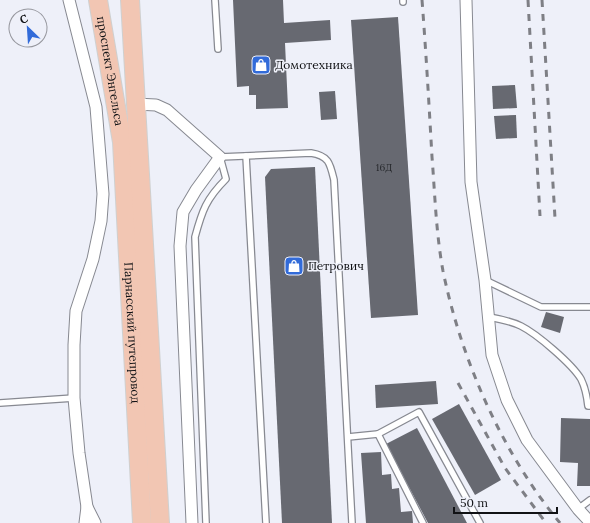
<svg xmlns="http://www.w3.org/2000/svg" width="590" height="523" font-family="Lora,serif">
<rect width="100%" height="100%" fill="#eef0f9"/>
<g fill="#676971">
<polygon points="233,0 283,0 284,23 330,20 331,40 285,43 288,108 256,109 256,95 249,95 249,86 237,87"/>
<polygon points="398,17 418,315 371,318 351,20"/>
<polygon points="515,85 517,108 493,109 492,86"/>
<polygon points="335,91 337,119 321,120 319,92"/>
<polygon points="516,115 517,138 496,139 494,116"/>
<polygon points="315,167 332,523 282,523 265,177 271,169"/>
<polygon points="546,312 564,317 560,333 541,327"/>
<polygon points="436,381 438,404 376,408 375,385"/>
<polygon points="459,404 501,480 475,495 432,419"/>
<polygon points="561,418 590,419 590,486 577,486 578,463 560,462"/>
<polygon points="417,428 467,523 428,523 386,444"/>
<polygon points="381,452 382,475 391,474 392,489 399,488 401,512 412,511 413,523 366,523 361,453"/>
</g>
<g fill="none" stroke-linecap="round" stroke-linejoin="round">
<defs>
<g id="lane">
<polyline points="215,0 218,49"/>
<polyline points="403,0 403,2"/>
<polyline points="246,156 266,523"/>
<polyline points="485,280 541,307 590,307"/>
<path d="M489,317c11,2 22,4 32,9 16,8 51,38 60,53 4,8 6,18 7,27h2"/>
<polyline points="0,403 74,398"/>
<polyline points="348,437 378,434"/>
<polyline points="578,509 590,500"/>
<path d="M206,523l-11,-286c7,-26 11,-38 31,-58l-6,-22 91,-4c18,3 19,10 23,27l18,343"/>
<polyline points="423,523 378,434 419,412 480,523"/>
</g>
<g id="street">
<polyline points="69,0 96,107 103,194 101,221 93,259 76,311 74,345 74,398 79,453 87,507 95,523"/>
<polyline points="466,0 471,182 485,280 492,355 507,400 527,440 578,509 590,522"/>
<polyline points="136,104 156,105 167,110 220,157 196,190 183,212 180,246 192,523"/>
<polyline points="85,523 87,507"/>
</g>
<g id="primary">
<path id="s1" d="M98,0l24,142 20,381"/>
<polyline points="130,0 160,523"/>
</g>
</defs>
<use href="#lane" stroke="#878991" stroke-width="8"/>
<use href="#street" stroke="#878991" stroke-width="13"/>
<use href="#primary" stroke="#cfd0d0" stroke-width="20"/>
<use href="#lane" stroke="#fff" stroke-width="5.5"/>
<use href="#street" stroke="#fff" stroke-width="11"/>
<use href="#primary" stroke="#f2c6b3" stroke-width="18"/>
<g stroke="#7e7f85" stroke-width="3" stroke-dasharray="7 7" stroke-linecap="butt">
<path d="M422,0c4,52 7,104 10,157 3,38 4,76 11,114 18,88 59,182 117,252"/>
<polyline points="528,0 540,216"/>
<polyline points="542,0 555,218"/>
<polyline points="458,383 505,468 546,523"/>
</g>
</g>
<defs>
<symbol id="shop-square" viewBox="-11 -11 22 22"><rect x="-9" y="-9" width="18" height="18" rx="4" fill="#326bd9" stroke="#eef0f9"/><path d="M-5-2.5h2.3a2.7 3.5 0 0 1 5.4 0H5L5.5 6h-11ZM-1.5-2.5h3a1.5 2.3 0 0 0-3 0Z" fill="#fff"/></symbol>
</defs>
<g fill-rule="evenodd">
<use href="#shop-square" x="250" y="54" width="22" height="22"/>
<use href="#shop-square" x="283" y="255" width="22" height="22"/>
</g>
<g text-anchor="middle" stroke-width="3" stroke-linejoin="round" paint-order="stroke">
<g font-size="10" fill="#26282c">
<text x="384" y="171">16Д</text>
</g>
<g font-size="12" fill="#111215" stroke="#eef0f9" text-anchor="start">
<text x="275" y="69">Домотехника</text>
<text x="308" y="270">Петрович</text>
</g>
<g font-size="12" fill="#111215" stroke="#eef0f9">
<text dy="4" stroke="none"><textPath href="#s1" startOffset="72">проспект Энгельса</textPath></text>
<text dy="4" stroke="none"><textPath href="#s1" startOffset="335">Парнасский путепровод</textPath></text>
</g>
</g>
<g transform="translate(28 28) rotate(335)"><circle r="19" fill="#eef0f9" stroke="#96979e"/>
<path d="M0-3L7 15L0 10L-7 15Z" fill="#326bd9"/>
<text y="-6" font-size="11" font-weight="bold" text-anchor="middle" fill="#111215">С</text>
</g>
<path d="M454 507v6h103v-6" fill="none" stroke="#111215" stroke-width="2"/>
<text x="460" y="507" font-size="12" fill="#111215" stroke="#eef0f9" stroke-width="3" paint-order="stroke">50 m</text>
</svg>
